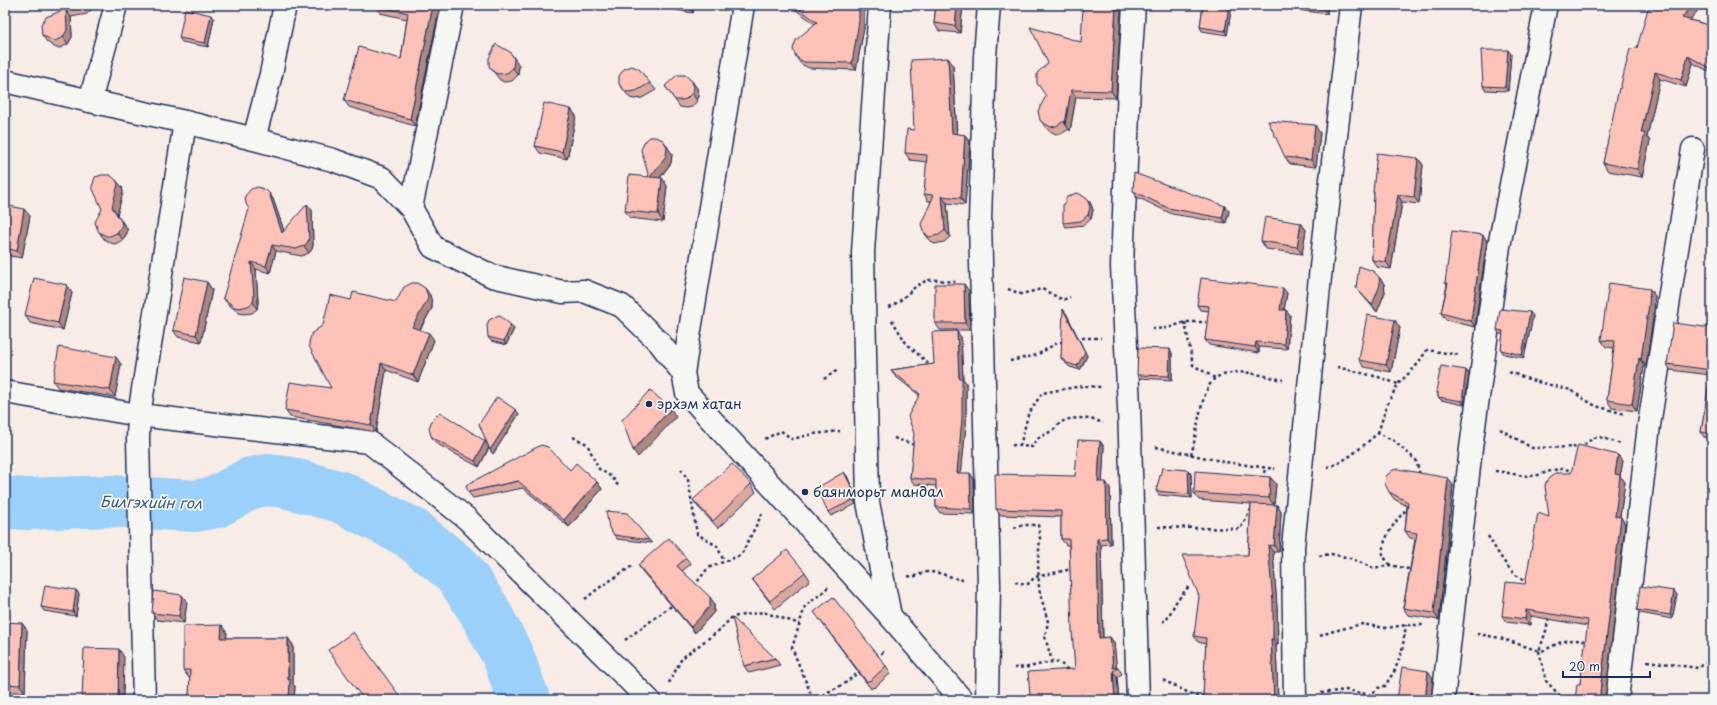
<svg xmlns="http://www.w3.org/2000/svg" width="1717" height="705" font-family="'Playpen Sans',sans-serif">
<rect width="100%" height="100%" fill="#f7ece6"/>
<filter id="ink" filterUnits="userSpaceOnUse"><feTurbulence type="fractalNoise" baseFrequency=".025" numOctaves="2"/><feDisplacementMap in="SourceGraphic" scale="8" xChannelSelector="R" yChannelSelector="G"/><feConvolveMatrix kernelMatrix="1 2 1 2 8 2 1 2 1" color-interpolation-filters="sRGB"/></filter>
<g filter="url(#ink)">
<g fill="none" stroke-linecap="round" stroke-linejoin="round">
<polyline stroke="#9ad0f9" stroke-width="52" points="5,502 25,504 111,501 195,506 216,502 251,483 267,480 286,482 341,497 411,533 458,571 484,610 508,656 524,700"/>
<defs>
<g id="minor">
<polyline points="880,5 863,252 868,502 890,616"/>
<polyline points="1134,5 1129,85 1122,266 1129,407 1138,700"/>
<polyline points="5,81 90,101 185,122 254,139 333,160 382,178 411,208 433,247 492,276 563,292 584,291 622,306 659,342 683,373 687,393 890,616 962,700"/>
<polyline points="90,101 116,5"/>
<polyline points="254,139 271,74 285,5"/>
<polyline points="411,208 453,5"/>
<polyline points="683,373 743,5"/>
<polyline points="5,392 139,415 369,442 466,518 649,700"/>
<polyline points="144,700 138,438 139,415 185,122"/>
<polyline points="987,700 989,585 980,221 985,56 989,5"/>
<polyline points="1295,700 1293,547 1321,267 1351,5"/>
<polyline points="1443,700 1471,448 1499,246 1546,5"/>
<polyline points="1617,700 1649,425 1693,149"/>
</g>
</defs>
<use href="#minor" stroke="#1b2f5e" stroke-width="25"/>
<g stroke="#1b2f5e" stroke-width="2.5" stroke-dasharray="3 3" stroke-linecap="butt">
<polyline points="1008,289 1021,294 1042,289 1063,300 1070,297"/>
<path d="M889,307c16,-6 24,-24 41,-27 8,-1 18,2 26,2"/>
<polyline points="892,320 906,343 931,366"/>
<polyline points="1185,322 1193,365 1215,378"/>
<polyline points="1152,329 1168,328 1185,322 1206,322"/>
<polyline points="1076,338 1101,338"/>
<polyline points="1010,361 1037,355 1055,344 1065,341"/>
<polyline points="1337,367 1378,377 1398,384"/>
<polyline points="1509,372 1534,381 1571,390 1582,398 1596,406 1625,414"/>
<polyline points="824,379 839,369"/>
<polyline points="1500,429 1532,448 1581,447 1593,438 1600,437 1621,444"/>
<polyline points="1378,433 1387,405 1398,384 1416,366 1427,350 1459,355"/>
<polyline points="573,437 587,444 599,469 612,477 619,487"/>
<polyline points="894,438 915,445"/>
<polyline points="765,439 781,431 792,439 813,434 840,431"/>
<path d="M1012,445l20,2c6,-12 10,-10 21,-17 3,-2 5,-5 7,-7 12,-8 31,-5 43,0"/>
<polyline points="1020,446 1028,415 1042,393 1082,386 1102,387"/>
<polyline points="1156,447 1225,462 1275,469"/>
<path d="M1191,455c6,-20 9,-62 23,-76 3,-3 13,-5 17,-6 17,-3 36,4 52,7"/>
<path d="M1327,467c17,-3 38,-23 51,-34l16,8 22,19 4,15"/>
<polyline points="681,469 688,480 697,534 717,546 724,561"/>
<path d="M1495,471c14,1 28,7 43,4 12,-3 22,-10 35,-3"/>
<polyline points="1263,479 1265,468"/>
<polyline points="1158,527 1240,529 1251,509"/>
<polyline points="1014,528 1024,525 1038,525 1040,538 1038,562 1039,589 1048,622 1045,637 1052,661"/>
<path d="M1488,536c11,18 21,38 40,47"/>
<polyline points="1319,556 1331,554 1350,558 1373,568 1390,565 1413,570"/>
<path d="M1390,565c-2,-3 -6,-7 -7,-11 -3,-12 16,-40 26,-46"/>
<path d="M908,576c8,2 12,-3 19,-4 11,-1 25,6 36,8"/>
<polyline points="1015,582 1028,584 1035,577 1072,569"/>
<polyline points="694,586 708,568 741,555 762,514"/>
<polyline points="585,599 599,588 632,566"/>
<polyline points="1162,621 1166,621 1176,602 1190,585"/>
<polyline points="1477,634 1500,638 1539,651 1546,631 1549,616"/>
<polyline points="1320,636 1330,632 1362,624 1386,628 1406,625 1425,625"/>
<polyline points="625,640 674,604"/>
<polyline points="876,657 885,651"/>
<polyline points="1647,661 1698,668 1712,659"/>
<path d="M1014,668c6,-1 13,0 19,-2 18,-3 23,-10 37,6"/>
<polyline points="1163,680 1195,696 1207,697"/>
<polyline points="669,683 682,658 721,629 732,617 763,612 800,624"/>
<polyline points="1321,693 1346,690 1371,695 1378,688 1385,686 1395,670 1402,651 1406,625"/>
<polyline points="1469,695 1483,696 1490,700"/>
<polyline points="813,699 792,648 805,606 821,594 828,587"/>
<polyline points="812,700 844,684 860,671"/>
<path d="M1564,700l-18,-19 -7,-30c6,0 7,-2 12,-4 12,-7 23,-9 37,-5"/>
</g>
<use href="#minor" stroke="#f6f6f2" stroke-width="22"/>
</g>
<g fill="#daa79d" stroke="#1b2f5e">
<polygon points="63,5 93,5 93,8 87,14 71,17 72,37 68,44 60,48 56,48 47,42 42,35 63,10"/>
<polygon points="440,5 415,126 349,107 344,100 401,59 407,19 380,13 375,6"/>
<polygon points="661,5 695,5 693,13 663,8"/>
<polygon points="791,5 864,5 864,28 856,70 809,68 801,64 796,57 815,24 792,7"/>
<polygon points="936,5 963,5 960,33 939,31 934,23"/>
<polygon points="1116,5 1121,12 1116,98 1076,97 1070,131 1069,129 1061,134 1056,134 1048,130 1040,120 1081,42"/>
<polygon points="1203,5 1232,5 1227,35 1202,31 1200,27"/>
<polygon points="1294,5 1328,5 1327,14 1298,10"/>
<polygon points="214,18 208,47 182,42 179,38"/>
<polygon points="1690,20 1712,26 1712,73 1693,63 1686,87 1660,79 1647,137 1650,141 1642,177 1608,171 1603,163 1620,89 1637,48"/>
<polygon points="1511,54 1508,91 1485,90 1483,86"/>
<polygon points="948,58 953,65 957,134 965,135 970,142 965,205 947,203 950,237 944,242 934,244 928,238 923,231 931,201 928,201 924,194 927,162 910,160 905,153 914,130"/>
<polygon points="517,62 519,66 518,75 512,81 504,82 500,80 489,66"/>
<polygon points="650,83 656,90 642,98 634,99 630,98 619,84"/>
<polygon points="665,86 697,88 699,96 697,101 692,107 687,108 680,107"/>
<polygon points="571,109 576,116 567,159 540,153 535,146"/>
<polygon points="1320,133 1316,167 1290,164 1285,157"/>
<polygon points="663,140 672,154 671,163 660,178 662,178 667,186 663,222 630,218 625,211 649,177"/>
<polygon points="1418,158 1423,165 1419,204 1402,202 1391,269 1377,267 1372,260 1374,194 1373,192"/>
<polygon points="122,187 123,192 117,215 127,228 127,233 123,240 115,244 111,243 104,239 99,232 102,209"/>
<polygon points="1133,191 1229,211 1226,223 1172,214 1137,197"/>
<polygon points="269,193 273,199 284,231 312,210 313,245 312,249 309,253 301,256 276,251 270,273 256,269 258,302 257,309 252,313 243,314 239,313 228,304 223,298"/>
<polygon points="1087,199 1090,202 1093,210 1091,219 1084,225 1066,227 1063,223"/>
<polygon points="5,205 30,216 22,258 5,255"/>
<polygon points="1301,223 1306,230 1302,254 1266,249 1261,241"/>
<polygon points="1483,235 1487,241 1475,327 1446,320 1441,313 1447,285 1445,283"/>
<polygon points="1379,277 1384,284 1385,292 1377,312 1362,295 1356,288"/>
<polygon points="207,282 212,290 201,342 178,337 173,330"/>
<polygon points="969,291 970,330 940,330 935,323"/>
<polygon points="72,293 63,330 30,323 25,315"/>
<polygon points="1287,293 1284,310 1286,310 1290,315 1287,349 1259,347 1259,353 1209,345 1205,340 1209,311 1200,310 1197,305"/>
<polygon points="430,295 432,303 432,308 420,330 434,340 418,382 386,370 376,432 290,417 285,410 331,388 351,300 396,302"/>
<polygon points="1655,296 1654,311 1646,366 1644,366 1637,411 1612,408 1607,400 1614,348 1606,347 1601,340"/>
<polygon points="1066,313 1087,356 1080,370 1070,367 1064,362 1061,358"/>
<polygon points="1533,316 1524,358 1504,354 1501,350 1503,334 1499,334 1497,330"/>
<polygon points="1400,328 1391,372 1364,367 1359,360"/>
<polygon points="1712,328 1712,439 1704,437 1701,432 1711,375 1670,370 1667,364"/>
<polygon points="514,329 506,345 491,341 488,337"/>
<polygon points="961,337 963,379 966,383 966,424 961,473 974,479 975,514 940,513 936,507 936,486 914,484 910,478 919,395 895,376 891,370 934,364"/>
<polygon points="1172,353 1172,380 1140,378 1137,375"/>
<polygon points="121,364 115,397 58,388 53,381"/>
<polygon points="1466,370 1469,374 1464,405 1441,400 1438,397 1438,394 1436,391"/>
<polygon points="519,414 493,454 489,448 479,467 439,445 435,442 431,436 485,441 488,446"/>
<polygon points="1100,441 1104,447 1102,482 1110,488 1111,544 1101,545 1103,638 1110,637 1114,643 1116,668 1118,667 1122,674 1117,677 1119,700 1025,700 1075,669 1069,545 1066,545 1061,539 1061,517 1000,515 996,509 1075,476"/>
<polygon points="1623,461 1620,476 1625,482 1620,517 1625,524 1605,699 1580,684 1588,626 1531,616 1530,625 1506,622 1502,616 1525,584 1549,517 1571,473"/>
<polygon points="570,470 597,482 602,489 569,527 523,488 473,498 468,492"/>
<polygon points="1188,470 1191,474 1192,498 1159,495 1156,491"/>
<polygon points="847,476 855,494 856,504 831,516 828,512"/>
<polygon points="1270,477 1276,484 1274,505 1277,505 1281,512 1279,552 1273,552 1277,608 1278,645 1276,645 1278,700 1205,700 1203,697 1206,644 1198,642 1194,636 1248,555 1251,504 1199,500 1194,493"/>
<polygon points="751,484 756,492 718,528 698,507 693,500"/>
<polygon points="1453,485 1439,620 1408,615 1403,608 1415,539 1410,538 1405,531 1407,506 1394,499 1389,492"/>
<polygon points="609,528 649,540 652,543 617,539"/>
<polygon points="686,558 691,564 682,571 714,603 714,612 695,633 642,571 638,565"/>
<polygon points="805,572 810,580 775,609 752,579"/>
<polygon points="76,590 79,594 76,616 44,611 41,607"/>
<polygon points="1674,591 1677,595 1672,619 1640,613 1637,610"/>
<polygon points="187,602 184,623 157,620 152,613"/>
<polygon points="819,619 886,666 891,673 874,688 873,687 871,689"/>
<polygon points="5,622 27,630 25,692 5,692"/>
<polygon points="227,633 226,638 288,638 293,645 293,684 295,686 294,700 189,700 190,678 189,678 183,670"/>
<polygon points="775,658 780,665 749,673 744,666"/>
</g>
<g fill="#b18880" stroke="#1b2f5e">
<polygon points="433,5 440,5 415,126 410,119"/>
<polygon points="691,5 695,5 693,13 691,9"/>
<polygon points="859,5 864,5 864,28 856,70 852,63"/>
<polygon points="957,5 963,5 960,33 955,26"/>
<polygon points="1116,5 1121,12 1116,98 1111,91"/>
<polygon points="1229,5 1232,5 1227,35 1225,31"/>
<polygon points="1322,5 1328,5 1327,14 1322,7"/>
<polygon points="1691,5 1702,5 1687,25 1682,18"/>
<polygon points="66,10 71,17 72,37 68,44 63,37"/>
<polygon points="211,15 214,18 208,47 205,43"/>
<polygon points="1508,50 1511,54 1508,91 1505,87"/>
<polygon points="512,55 517,62 519,66 518,75 513,68"/>
<polygon points="1688,56 1693,63 1686,87 1681,80"/>
<polygon points="948,58 953,65 957,140 952,133"/>
<polygon points="1655,72 1660,79 1647,137 1650,141 1642,177 1637,169 1641,133"/>
<polygon points="692,81 697,88 699,96 697,101 692,93"/>
<polygon points="1071,90 1076,97 1070,131 1065,124"/>
<polygon points="571,109 576,116 567,159 562,152"/>
<polygon points="1315,125 1320,133 1316,167 1311,160"/>
<polygon points="965,135 970,142 965,205 961,198"/>
<polygon points="663,140 672,154 671,163 655,184 650,177"/>
<polygon points="1418,158 1423,165 1419,204 1414,197"/>
<polygon points="662,178 667,186 663,222 658,214"/>
<polygon points="116,180 122,187 123,192 117,215 112,207"/>
<polygon points="269,193 273,199 287,239 282,233"/>
<polygon points="1398,195 1402,202 1391,269 1386,262"/>
<polygon points="942,196 947,203 950,237 945,230"/>
<polygon points="1087,199 1090,202 1093,210 1091,219 1088,215"/>
<polygon points="307,204 312,210 313,245 312,249 309,253 304,246"/>
<polygon points="1225,206 1229,211 1226,223 1222,218"/>
<polygon points="24,209 30,216 22,258 17,251"/>
<polygon points="121,221 127,228 127,233 123,240 117,233"/>
<polygon points="1301,223 1306,230 1302,254 1297,247"/>
<polygon points="1483,235 1487,241 1475,327 1471,321"/>
<polygon points="272,245 276,251 270,273 266,266"/>
<polygon points="251,262 256,269 258,302 257,309 253,302"/>
<polygon points="1379,277 1384,284 1385,292 1377,312 1372,305"/>
<polygon points="207,282 212,290 201,342 196,335"/>
<polygon points="964,284 969,291 970,330 965,323"/>
<polygon points="67,285 72,293 63,330 58,323"/>
<polygon points="425,288 430,295 432,303 432,308 417,334 412,327"/>
<polygon points="1283,288 1287,293 1283,315 1280,310"/>
<polygon points="1650,289 1655,296 1654,311 1646,366 1641,359"/>
<polygon points="1063,309 1066,313 1087,356 1080,370 1077,366"/>
<polygon points="1286,310 1290,315 1287,349 1284,344"/>
<polygon points="1530,312 1533,316 1524,358 1522,355"/>
<polygon points="1395,320 1400,328 1391,372 1386,365"/>
<polygon points="511,325 514,329 506,345 504,341"/>
<polygon points="957,331 961,337 963,379 966,383 966,424 961,478 957,473 959,378"/>
<polygon points="429,333 434,340 418,382 413,375"/>
<polygon points="1256,342 1259,347 1259,353 1255,347"/>
<polygon points="1170,349 1172,353 1172,380 1169,376"/>
<polygon points="116,357 121,364 115,397 110,390"/>
<polygon points="1639,358 1644,366 1637,411 1632,404"/>
<polygon points="381,363 386,370 376,432 371,425"/>
<polygon points="1466,370 1469,374 1464,405 1462,401"/>
<polygon points="671,409 676,417 638,457 633,450"/>
<polygon points="516,410 519,414 493,454 490,450"/>
<polygon points="485,441 489,447 479,467 475,461"/>
<polygon points="1100,441 1104,447 1102,488 1098,482"/>
<polygon points="1618,455 1623,461 1620,476 1625,482 1619,523 1615,516 1615,474"/>
<polygon points="1188,470 1191,474 1192,498 1189,494"/>
<polygon points="844,472 847,476 855,494 856,504 853,500"/>
<polygon points="970,473 974,479 975,514 971,509"/>
<polygon points="1270,477 1276,484 1274,505 1269,498"/>
<polygon points="1448,478 1453,485 1439,620 1434,613"/>
<polygon points="597,482 602,489 569,527 564,520"/>
<polygon points="1106,482 1110,488 1111,544 1107,538"/>
<polygon points="1277,505 1281,512 1279,552 1274,546"/>
<polygon points="1621,517 1625,524 1605,700 1602,700 1601,698 1600,692"/>
<polygon points="1097,539 1101,545 1103,644 1099,638"/>
<polygon points="1268,545 1273,552 1277,608 1278,645 1273,639"/>
<polygon points="76,590 79,594 76,616 73,612"/>
<polygon points="1674,591 1677,595 1672,619 1670,615"/>
<polygon points="182,595 187,602 184,623 179,616"/>
<polygon points="710,597 714,603 714,612 695,633 691,627"/>
<polygon points="1526,610 1531,616 1530,625 1525,619"/>
<polygon points="22,623 27,630 25,692 20,685"/>
<polygon points="222,625 227,633 226,645 221,638"/>
<polygon points="1110,637 1114,643 1117,669 1113,668"/>
<polygon points="288,638 293,645 293,684 295,686 294,700 289,700"/>
<polygon points="1271,639 1276,645 1278,700 1274,700"/>
<polygon points="119,649 124,657 123,700 118,700"/>
<polygon points="1113,671 1117,677 1119,700 1115,700"/>
<polygon points="1428,671 1433,678 1431,700 1428,700 1426,698 1426,692"/>
</g>
<g fill="#fdc2b7" stroke="#1b2f5e">
<polygon points="63,5 83,5 82,7 66,10 67,30 63,37 55,41 51,40 42,35 41,24 46,17 63,10"/>
<polygon points="375,5 433,5 410,119 344,100 359,47 401,59 408,13 375,6"/>
<polygon points="666,5 691,5 691,9"/>
<polygon points="794,5 859,5 859,21 852,63 804,62 796,57 793,49 796,40 817,22"/>
<polygon points="936,5 957,5 955,26 934,23"/>
<polygon points="1083,5 1116,5 1111,91 1071,90 1065,124 1064,121 1056,126 1051,127 1043,123 1040,120 1038,111 1046,96 1037,83 1037,73 1048,63 1030,27 1081,42"/>
<polygon points="1203,5 1229,5 1225,31 1200,27"/>
<polygon points="1310,5 1322,5 1322,7"/>
<polygon points="1649,5 1691,5 1682,18 1712,26 1712,69 1688,56 1681,80 1655,72 1641,133 1645,133 1637,169 1603,163 1619,88 1620,89 1630,49 1637,48"/>
<polygon points="185,9 211,15 205,43 179,38"/>
<polygon points="496,44 510,52 512,55 514,59 513,68 507,73 499,74 495,73 489,66 489,58"/>
<polygon points="1481,50 1508,50 1505,87 1483,86"/>
<polygon points="948,58 952,133 965,135 961,198 942,196 945,230 939,235 929,237 923,231 921,224 934,195 924,194 927,155 905,153 907,129 914,130 911,60"/>
<polygon points="632,66 639,69 650,83 636,91 628,92 624,90 619,84 619,76 624,69"/>
<polygon points="677,75 685,75 692,81 694,89 692,93 686,99 682,100 675,100 665,86"/>
<polygon points="544,103 571,109 562,152 535,146"/>
<polygon points="1268,121 1315,125 1311,160 1285,157"/>
<polygon points="650,137 655,137 663,140 667,147 666,156 650,177 662,178 658,214 625,211 629,175 649,177 641,150 644,142"/>
<polygon points="1377,153 1418,158 1414,197 1398,195 1386,262 1372,260 1374,192 1373,192"/>
<polygon points="1134,173 1225,206 1222,218 1168,208 1133,191"/>
<polygon points="102,175 110,175 116,180 118,184 112,207 121,221 122,225 117,233 110,236 106,236 99,232 97,228 95,222 102,209 92,187 95,177"/>
<polygon points="258,187 266,190 269,193 282,233 307,204 309,239 307,243 304,246 296,249 272,245 266,266 251,262 254,296 253,302 248,306 239,308 235,307 223,298 249,209 246,204 245,196 251,189"/>
<polygon points="1076,193 1080,194 1087,199 1090,207 1088,215 1081,221 1063,223 1063,205 1067,197"/>
<polygon points="5,205 24,209 17,251 5,248"/>
<polygon points="1265,217 1301,223 1297,247 1261,241"/>
<polygon points="1452,231 1483,235 1471,321 1441,313 1448,283 1445,283"/>
<polygon points="1359,266 1373,271 1379,277 1380,285 1372,305 1356,288"/>
<polygon points="184,277 207,282 196,335 173,330"/>
<polygon points="34,278 67,285 58,323 25,315"/>
<polygon points="1201,278 1283,288 1280,310 1286,310 1284,344 1256,342 1255,347 1205,340 1209,306 1197,305"/>
<polygon points="412,283 417,283 425,288 428,296 427,301 412,327 429,333 413,375 381,363 371,425 285,410 290,382 331,388 309,346 309,342 312,333 323,325 330,295 351,300 353,292 396,302 404,287"/>
<polygon points="1609,283 1650,289 1649,304 1641,359 1639,358 1632,404 1607,400 1615,341 1601,340"/>
<polygon points="935,284 964,284 965,323 935,323"/>
<polygon points="1063,309 1085,352 1077,366 1067,363 1061,358"/>
<polygon points="1500,309 1530,312 1522,355 1501,350 1503,331 1497,330"/>
<polygon points="499,315 511,325 504,341 488,337 487,325 489,320"/>
<polygon points="1367,315 1395,320 1386,365 1359,360"/>
<polygon points="1673,323 1712,328 1712,434 1701,432 1711,370 1667,364"/>
<polygon points="957,331 959,378 962,378 962,418 957,473 970,473 971,509 936,507 936,480 910,478 914,434 908,416 920,394 891,370 934,364 932,332"/>
<polygon points="59,347 116,357 110,390 53,381"/>
<polygon points="1138,348 1170,349 1169,376 1137,375"/>
<polygon points="1441,366 1466,370 1462,401 1438,397 1438,392 1436,391"/>
<polygon points="650,390 671,409 633,450 622,420"/>
<polygon points="497,397 516,410 490,450 479,424"/>
<polygon points="440,412 485,441 475,461 435,439 431,436 429,428 432,420"/>
<polygon points="1078,440 1100,441 1098,482 1106,482 1107,538 1097,539 1099,638 1110,637 1113,668 1118,667 1113,671 1115,700 1082,700 1082,694 1074,700 1025,700 1030,695 1028,672 1075,669 1072,630 1069,539 1061,539 1061,511 996,509 995,474 1075,476"/>
<polygon points="541,445 548,447 570,470 576,463 597,482 564,520 518,481 468,492 466,485"/>
<polygon points="1578,445 1618,455 1615,474 1620,475 1615,516 1621,517 1600,692 1601,698 1602,700 1575,700 1577,684 1580,684 1588,620 1526,610 1525,619 1502,616 1506,582 1525,584 1538,513 1549,517 1545,486 1546,482 1549,478 1556,473 1571,473"/>
<polygon points="732,464 751,484 713,521 693,500"/>
<polygon points="1162,468 1188,470 1189,494 1156,491"/>
<polygon points="1398,469 1448,478 1434,613 1403,608 1417,533 1405,531 1408,502 1389,492 1385,484 1386,476 1393,470"/>
<polygon points="1195,471 1270,477 1269,498 1194,493"/>
<polygon points="844,472 853,490 853,500 828,512 817,488"/>
<polygon points="1251,504 1277,505 1274,546 1268,545 1273,602 1273,639 1271,639 1274,700 1205,700 1205,696 1203,697 1206,638 1194,636 1199,596 1182,555 1248,555"/>
<polygon points="606,511 627,513 649,540 614,535 609,528"/>
<polygon points="669,538 686,558 677,566 710,597 710,606 691,627 638,565"/>
<polygon points="787,550 805,572 770,601 752,579"/>
<polygon points="45,585 76,590 73,612 41,607"/>
<polygon points="1640,586 1674,591 1670,615 1637,610"/>
<polygon points="154,591 182,595 179,616 152,613"/>
<polygon points="833,597 886,666 870,681 869,680 867,682 814,612"/>
<polygon points="732,617 775,658 744,666"/>
<polygon points="5,622 22,623 20,685 5,684"/>
<polygon points="222,625 221,638 288,638 288,680 290,679 289,700 189,700 189,697 190,670 183,670 183,626"/>
<polygon points="353,632 401,698 398,700 364,700 328,650"/>
<polygon points="84,648 119,649 118,700 82,700"/>
<polygon points="1402,667 1428,671 1426,692 1426,698 1428,700 1397,700"/>
</g>
</g>
<g fill="#1b2f5e" stroke="#f6f6f2" stroke-width="1.5">
<circle cx="649" cy="404" r="4"/>
<circle cx="805" cy="492" r="4"/>
</g>
<g text-anchor="middle" stroke-width="3.5" stroke-linejoin="round" paint-order="stroke">
<g font-size="14" fill="#1b2f5e" stroke="#f6f6f2" text-anchor="start">
<text x="657" y="409">эрхэм хатан</text>
<text x="813" y="497">баянморьт мандал</text>
</g>
<g font-size="15" font-style="italic" fill="#3b5785" stroke="#f6f6f2">
<text transform="translate(151 503) rotate(1)" y="5">Билгэхийн гол</text>
</g>
</g>
<rect width="1717" height="705" fill="none" stroke="#f6f6f2" stroke-width="20"/>
<rect x="10" y="10" width="1697" height="685" fill="none" stroke="#1b2f5e" stroke-width="1.5" filter="url(#ink)"/>
<path d="M1563 671v6h87v-6" fill="none" stroke="#1b2f5e" stroke-width="2"/>
<text x="1569" y="671" font-size="12" fill="#1b2f5e" stroke="#f6f6f2" stroke-width="3" paint-order="stroke">20 m</text>
</svg>
